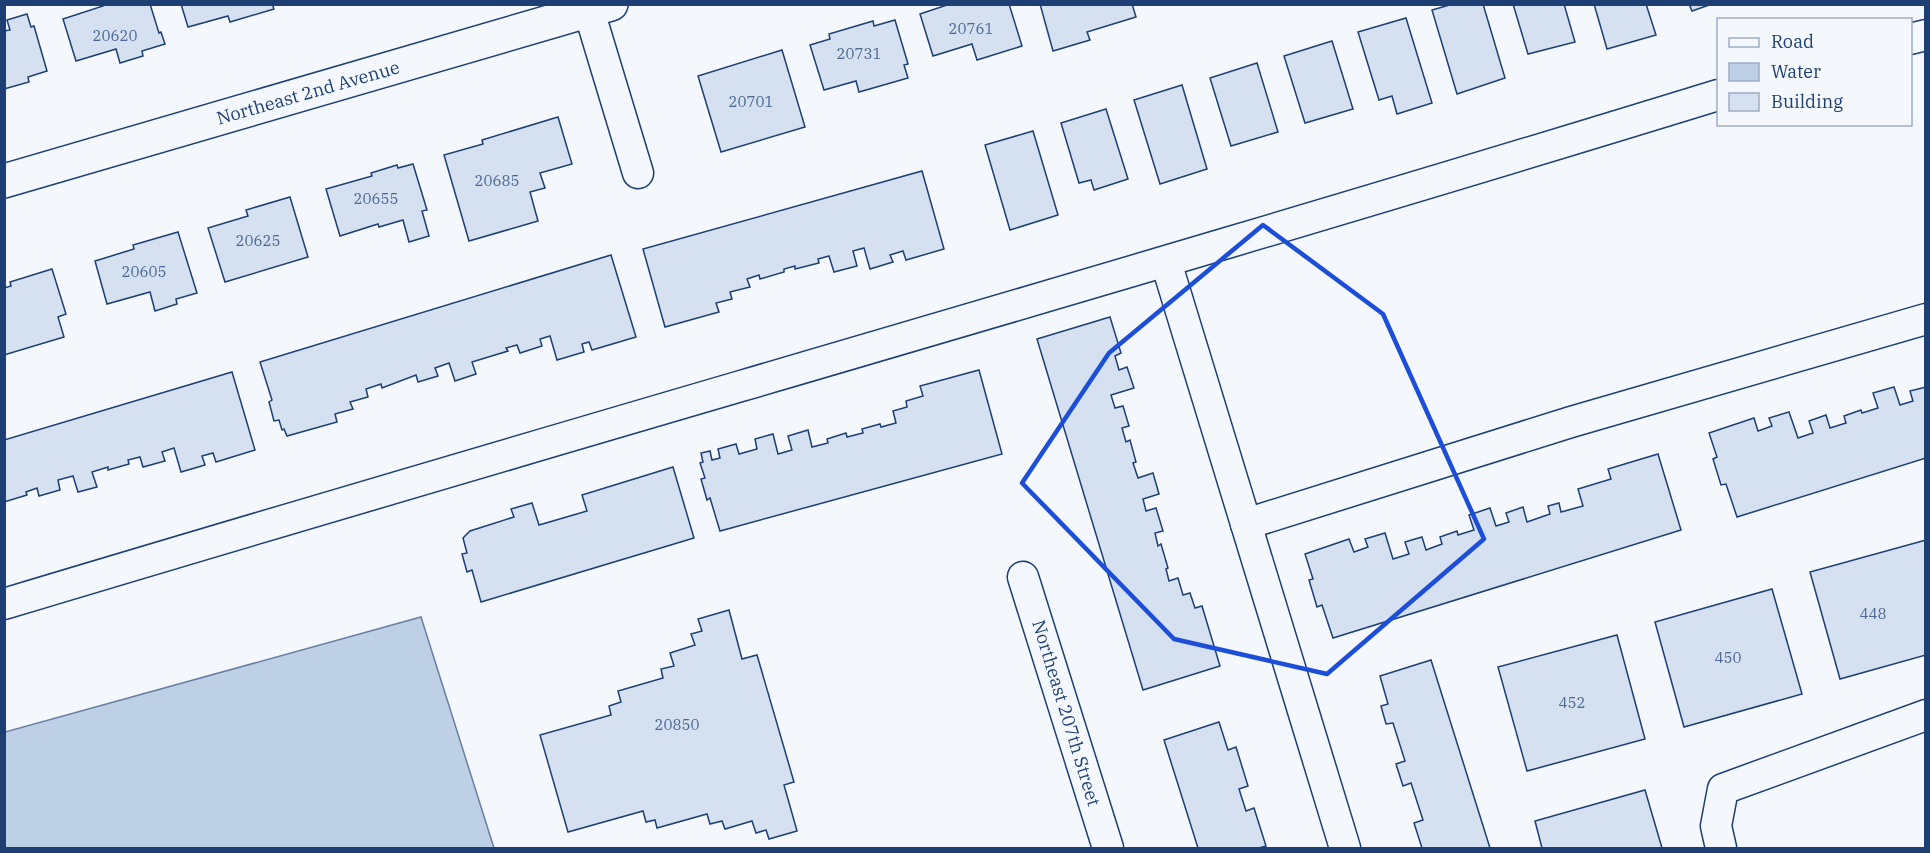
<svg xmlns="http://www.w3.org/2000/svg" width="1930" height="853" font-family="'IBM Plex Serif',serif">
<rect width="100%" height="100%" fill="#f4f7fb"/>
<polygon fill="#bed0e5" stroke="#687fa3" stroke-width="1.5" points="421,617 494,848 5,848 5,732"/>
<g fill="#d5e0f0" stroke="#1d3f73" stroke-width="1.5">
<polygon points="103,4 150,4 159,33 161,32 165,44 142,51 143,56 120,63 116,49 76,61 63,19 103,6"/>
<polygon points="181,4 272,4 274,9 230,22 228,16 188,27"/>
<polygon points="950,4 1009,4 1022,46 977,60 972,44 933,56 920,14"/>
<polygon points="1040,4 1132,4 1136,17 1087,32 1090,40 1053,51"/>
<polygon points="1453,4 1483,4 1505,78 1457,94 1432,10"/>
<polygon points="1513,4 1564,4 1575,42 1528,54"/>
<polygon points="1594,4 1646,4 1656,35 1607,49"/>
<polygon points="1689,4 1712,4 1692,11"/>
<polygon points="27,14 31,27 34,26 47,71 28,77 29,82 4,89 4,31 10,30 7,20"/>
<polygon points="1406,18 1432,103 1397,114 1392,96 1379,100 1358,32"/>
<polygon points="895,20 908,64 904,65 908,78 859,92 856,81 824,90 810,45 830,39 829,34 873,21 874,26"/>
<polygon points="1332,41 1353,109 1305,123 1284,56"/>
<polygon points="782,50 805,127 721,152 698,76"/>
<polygon points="1257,63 1278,132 1231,146 1210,78"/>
<polygon points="1182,85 1207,169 1160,184 1134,100"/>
<polygon points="1106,109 1128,179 1094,190 1091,180 1079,183 1061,123"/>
<polygon points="558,117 572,164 540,173 545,188 530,192 538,221 469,241 444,155 483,144 482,140"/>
<polygon points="1033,131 1058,215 1010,230 985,145"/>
<polygon points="413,164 427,210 422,211 429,236 409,242 403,220 379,227 378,224 340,236 326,189 372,176 371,173 397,165 398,168"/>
<polygon points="922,171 944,249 906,260 903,251 890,255 893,262 870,269 864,248 853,251 857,266 834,272 829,256 818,259 819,263 795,269 795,266 784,269 784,272 760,279 759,275 747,279 750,287 730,292 732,299 716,303 719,312 665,327 643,249"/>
<polygon points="290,197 308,257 225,282 208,228 248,216 246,210"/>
<polygon points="178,232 197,293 176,299 177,304 155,311 150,292 107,304 95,261 134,249 133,245"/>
<polygon points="611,255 636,337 592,350 589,342 582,344 584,352 557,360 550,336 540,339 542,346 520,353 517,345 506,348 508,351 472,362 476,374 455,381 449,363 435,368 438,376 418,382 416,375 382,388 381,384 366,389 368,397 350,402 353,409 335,414 337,422 287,436 284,429 282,430 279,420 274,421 269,402 272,400 260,362"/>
<polygon points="52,269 66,314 58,317 64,337 4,355 4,288 11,286 10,282"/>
<polygon points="1110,317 1121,353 1115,356 1119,370 1127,367 1134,388 1111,395 1115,408 1123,406 1129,426 1122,428 1126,442 1130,440 1136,462 1133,463 1138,478 1153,473 1159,494 1143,499 1146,511 1156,508 1163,531 1155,533 1158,546 1161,544 1168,568 1166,569 1169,581 1178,578 1183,595 1190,593 1195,608 1202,606 1220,666 1143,690 1037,339"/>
<polygon points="979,370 1002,454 720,531 710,498 707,500 701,479 705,478 700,463 703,462 701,453 710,451 712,460 720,458 718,449 736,444 739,454 757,449 755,439 773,434 778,454 792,450 788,436 808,430 812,447 828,443 827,439 846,433 847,437 863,433 862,429 880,424 881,427 896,423 893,411 907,407 906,401 923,396 920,386"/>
<polygon points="232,372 255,450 216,462 213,453 202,456 205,465 181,472 174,448 162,452 165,461 143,467 140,457 128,460 129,464 108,470 108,467 92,472 97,487 78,492 73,476 58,480 60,490 39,496 37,488 26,492 27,495 4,502 4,440"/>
<polygon points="1894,387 1900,405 1913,401 1910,391 1926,387 1926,458 1737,517 1726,484 1721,485 1713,459 1717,457 1709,433 1754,418 1758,431 1772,426 1769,418 1789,412 1798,438 1813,433 1809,421 1826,415 1830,428 1846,423 1844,416 1861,410 1862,413 1878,408 1873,393"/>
<polygon points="1658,454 1681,530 1333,638 1322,605 1317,607 1309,580 1313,579 1305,554 1349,539 1354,552 1368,547 1365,539 1385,533 1393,559 1409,554 1405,542 1422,537 1426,550 1442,544 1440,537 1457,531 1458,535 1474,530 1469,515 1490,508 1496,526 1509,522 1506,513 1523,507 1527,522 1550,514 1548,506 1559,503 1561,512 1583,506 1578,489 1611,479 1608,469"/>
<polygon points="673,467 694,538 481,602 472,570 467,572 462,554 467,553 463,538 470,531 514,517 511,509 532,503 539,525 587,511 582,495"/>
<polygon points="1926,540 1926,655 1840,679 1810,572"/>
<polygon points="1772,589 1802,694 1684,727 1655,622"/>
<polygon points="729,610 742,659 757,655 794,782 784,785 797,831 769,839 766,830 756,833 752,821 725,829 722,821 710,824 707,814 657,828 655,820 646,822 643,811 568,832 540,735 611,715 609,706 621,702 618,691 663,678 661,669 674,666 670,653 695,645 691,634 702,631 698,619"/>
<polygon points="1617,635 1645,739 1527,771 1498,667"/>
<polygon points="1431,660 1490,848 1422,848 1414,823 1423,820 1411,783 1403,786 1396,764 1405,761 1393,723 1386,724 1381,706 1388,704 1380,676"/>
<polygon points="1219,722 1228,750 1236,747 1248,786 1239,789 1246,811 1254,808 1266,846 1259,848 1198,848 1164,740"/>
<polygon points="1645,790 1662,848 1542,848 1535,821"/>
</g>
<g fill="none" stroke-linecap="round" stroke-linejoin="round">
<defs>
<g id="minor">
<polyline points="589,11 638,173"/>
<polyline points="1910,39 1926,35"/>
<polyline points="1166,262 1345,848"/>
<polyline points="1246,524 1571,422 1926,319"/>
<polyline points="1023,577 1108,848"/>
<path d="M4,604c571,-172 1145,-334 1714,-509"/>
<polyline points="1721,848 1716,826 1723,789 1926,715"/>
</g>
<polyline id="tertiary" points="4,181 611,4"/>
</defs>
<use href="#minor" stroke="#1d3f73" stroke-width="33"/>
<use href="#tertiary" stroke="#1d3f73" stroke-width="36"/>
<use href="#minor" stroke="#f4f7fb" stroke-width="30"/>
<use href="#tertiary" stroke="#f4f7fb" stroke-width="33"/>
</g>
<path fill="none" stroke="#1d4ed8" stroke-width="4.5" stroke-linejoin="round" d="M1263,225l120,89 101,225 -157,135 -153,-35 -152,-156 87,-130z"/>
<g text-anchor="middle" stroke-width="4.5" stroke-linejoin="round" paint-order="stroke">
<g font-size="15" fill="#4b6792">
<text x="971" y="34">20761</text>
<text x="115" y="41">20620</text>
<text x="859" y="59">20731</text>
<text x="751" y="107">20701</text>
<text x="497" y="186">20685</text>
<text x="376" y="204">20655</text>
<text x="258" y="246">20625</text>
<text x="144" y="277">20605</text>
<text x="1873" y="619">448</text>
<text x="1728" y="663">450</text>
<text x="1572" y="708">452</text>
<text x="677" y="730">20850</text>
</g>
<g font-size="18" fill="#1d3f73" stroke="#f4f7fb">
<text transform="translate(308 93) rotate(-16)" y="6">Northeast 2nd Avenue</text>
<text transform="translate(1066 713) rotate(73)" y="6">Northeast 207th Street</text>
</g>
</g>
<rect width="1930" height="853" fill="none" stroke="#1d3f73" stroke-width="12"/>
<rect x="1717" y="18" width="195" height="108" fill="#f4f7fb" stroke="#9eadc5" stroke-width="1.5"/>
<rect x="1729" y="38" width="30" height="9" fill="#f4f7fb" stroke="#9eadc5" stroke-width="1.5"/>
<text x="1771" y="48" font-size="18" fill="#1d3f73">Road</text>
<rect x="1729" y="63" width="30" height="18" fill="#bed0e5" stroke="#9eadc5" stroke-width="1.5"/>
<text x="1771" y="78" font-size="18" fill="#1d3f73">Water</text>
<rect x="1729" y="93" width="30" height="18" fill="#d5e0f0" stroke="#9eadc5" stroke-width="1.5"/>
<text x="1771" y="108" font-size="18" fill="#1d3f73">Building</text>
</svg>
